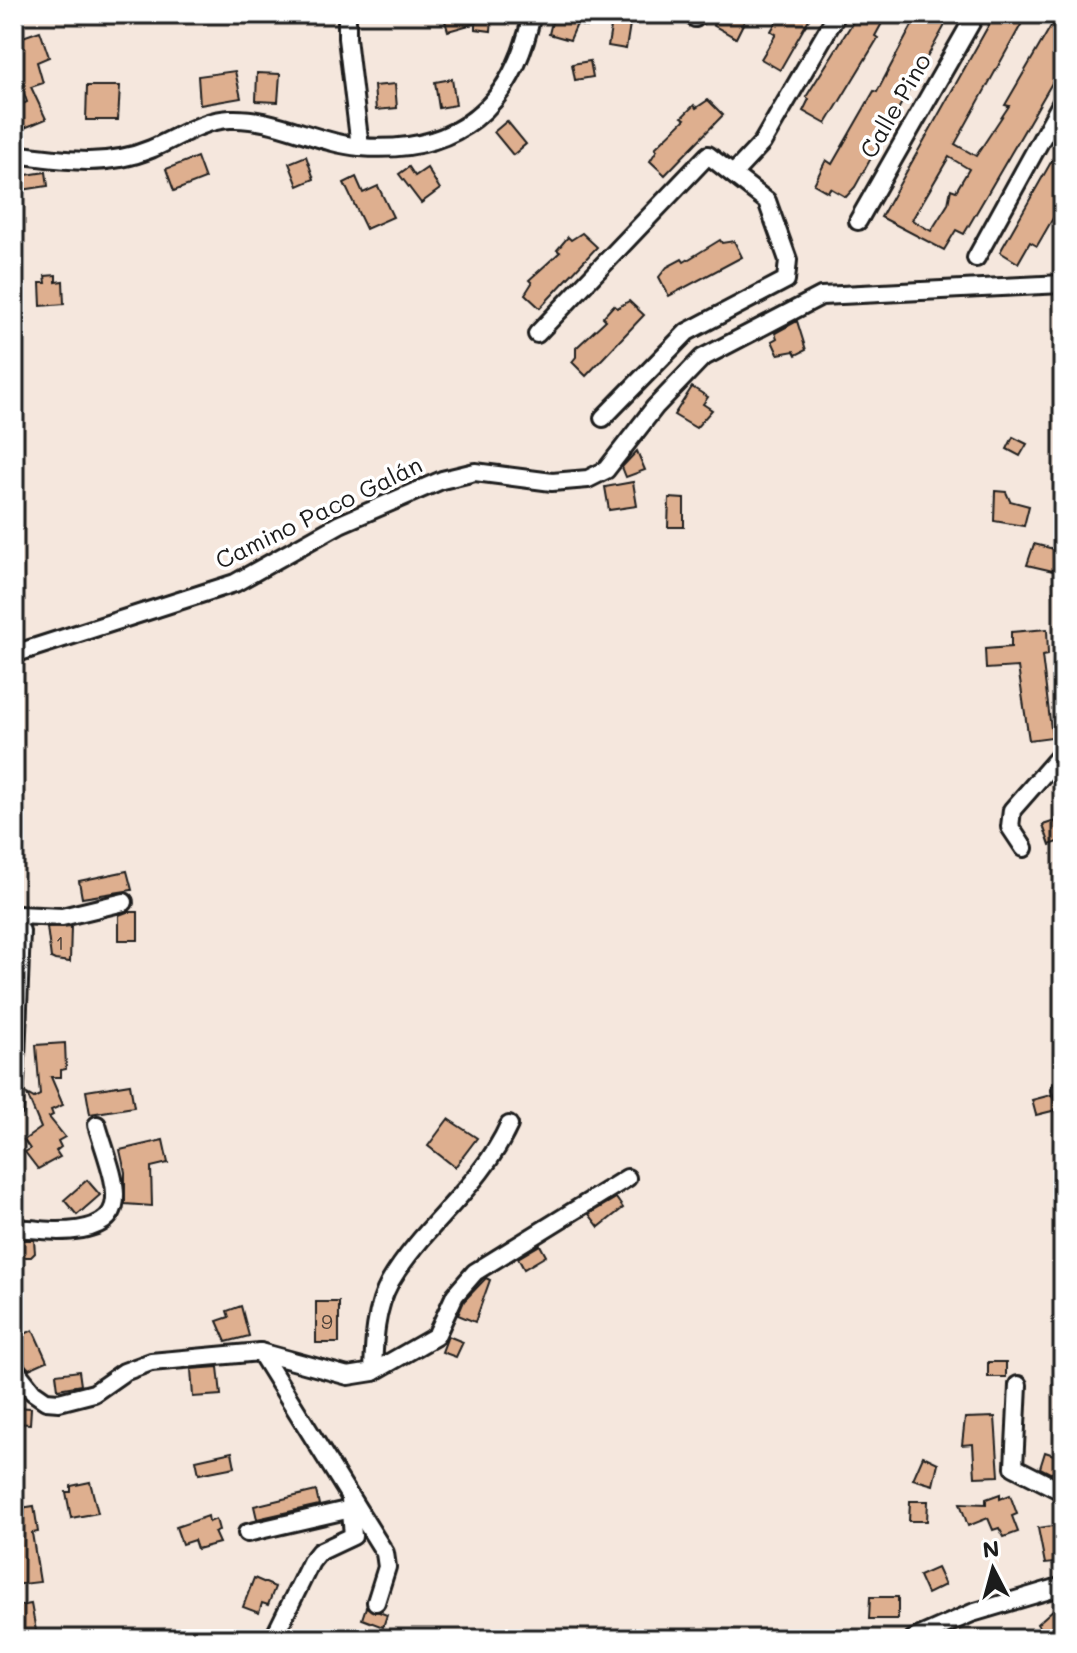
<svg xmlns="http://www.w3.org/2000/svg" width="1077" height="1653" font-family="Mali,sans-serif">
<rect width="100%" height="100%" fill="#f5e7dd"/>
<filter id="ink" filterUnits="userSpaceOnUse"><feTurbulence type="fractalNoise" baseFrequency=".0125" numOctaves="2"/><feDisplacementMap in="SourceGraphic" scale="16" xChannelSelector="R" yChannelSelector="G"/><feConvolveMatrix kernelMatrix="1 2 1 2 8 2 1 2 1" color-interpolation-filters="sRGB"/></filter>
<g filter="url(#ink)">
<g fill="#deaf8f" stroke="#1c1c1c" stroke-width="2" fill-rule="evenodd">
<polygon points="443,14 497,14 498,18 492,19 491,31 476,29 476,23 448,31"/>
<polygon points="554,14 583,14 589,16 586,27 577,24 570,40 549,34"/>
<polygon points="719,14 748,14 736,38 713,25"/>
<polygon points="781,14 812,14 780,70 761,59 776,34 771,31"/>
<polygon points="858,14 887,14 875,36 878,38 826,124 803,111 809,99 806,97"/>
<polygon points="918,14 942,14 949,18 855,187 846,197 830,188 828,192 814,184 826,160 832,164 874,91 877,92"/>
<path d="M995,14h32l-72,130 21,12 33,-50 -4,-1 53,-91h5v50l-99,170 -8,-4 -12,20 -63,-33zM949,157l20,12 -13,22 -5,-2 -3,15 -17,27 -19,-11z"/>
<polygon points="612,21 630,24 626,49 608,46"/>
<polygon points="40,31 49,57 37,62 43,83 31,87 46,119 17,131 14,108 27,102 14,66 14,40"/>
<polygon points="590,61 593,77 575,80 572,64"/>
<polygon points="235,71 241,98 200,105 198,76"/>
<polygon points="257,73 280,74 278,102 256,101"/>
<polygon points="452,79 456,105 439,108 435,82"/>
<polygon points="395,84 397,108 376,110 374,86"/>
<polygon points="87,86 120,86 118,120 86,120"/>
<polygon points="708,100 723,115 665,175 650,161 657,150 655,148 685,119 682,117 694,105 696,108"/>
<polygon points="507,121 526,144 513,155 494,132"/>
<polygon points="1063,141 1063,201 1037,246 1030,242 1018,263 1000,252"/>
<polygon points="306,156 314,179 298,186 289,163"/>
<polygon points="197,157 205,179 174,191 166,169"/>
<polygon points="409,167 415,176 427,168 440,189 421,203 399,174"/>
<polygon points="46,172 48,186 21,190 19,176"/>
<polygon points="356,177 363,193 378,186 393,217 366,229 344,183"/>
<polygon points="582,233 597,247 540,308 525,294 532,283 529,280 560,252 557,250 568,237 571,240"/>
<polygon points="720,240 722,243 734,241 742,257 669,296 659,277 667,267 682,259 684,262"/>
<polygon points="56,275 56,282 63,281 64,304 41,306 40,283 46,283 45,276"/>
<polygon points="629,301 644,315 586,376 572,362 576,357 576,348 606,320 603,317 614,305 617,308"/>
<polygon points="797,321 806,350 796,355 794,351 778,354 772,341 777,338 775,333"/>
<polygon points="692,387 708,397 703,404 712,410 696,428 674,415"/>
<polygon points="1013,437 1027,444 1020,456 1007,449"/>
<polygon points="637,451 645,470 626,477 622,467"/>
<polygon points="633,482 637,506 609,510 605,487"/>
<polygon points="995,491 1006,492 1010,501 1029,506 1024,526 994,521"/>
<polygon points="669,498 684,499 684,527 668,527"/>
<polygon points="1034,544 1058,550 1053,571 1027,565"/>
<polygon points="1047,629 1048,655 1042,656 1052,737 1029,740 1018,667 986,669 985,649 1011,647 1011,632"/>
<polygon points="1055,821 1061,841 1050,845 1043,825"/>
<polygon points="127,871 132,890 82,898 79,881"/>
<polygon points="127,912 138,912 138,940 119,940 119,915"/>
<polygon points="71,926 70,962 55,960 51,958 47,927"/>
<polygon points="65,1043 66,1069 61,1070 61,1077 51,1077 63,1105 51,1110 53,1115 49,1117 65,1137 58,1141 61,1147 56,1151 60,1157 38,1169 25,1152 30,1149 24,1140 41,1128 27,1094 34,1098 40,1095 36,1045"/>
<polygon points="130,1084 134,1107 90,1114 86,1091"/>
<polygon points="1051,1095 1060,1109 1036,1115 1032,1100"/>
<polygon points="448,1119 477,1138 455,1167 428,1146"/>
<polygon points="163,1140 168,1163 151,1167 152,1206 125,1204 125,1172 120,1150"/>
<polygon points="87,1180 100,1195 77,1215 64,1200"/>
<polygon points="616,1198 623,1208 599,1227 589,1214"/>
<polygon points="14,1240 34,1240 35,1253 31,1257 14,1257"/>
<polygon points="540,1245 546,1256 524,1269 518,1258"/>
<polygon points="486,1278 490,1280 475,1322 458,1315 464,1301"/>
<rect x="316" y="1302" width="23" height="41"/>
<polygon points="241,1306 249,1336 226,1342 217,1321 229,1317 227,1311"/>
<polygon points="33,1330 47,1361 29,1369 20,1359 14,1339"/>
<polygon points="448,1336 463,1342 456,1357 442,1352"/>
<rect x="988" y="1362" width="18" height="15"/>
<polygon points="218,1367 221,1395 193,1397 191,1369"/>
<polygon points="79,1371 81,1385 58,1389 56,1374"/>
<polygon points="14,1407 31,1408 30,1424 14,1423"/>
<polygon points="995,1417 999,1476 975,1477 973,1444 962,1445 965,1418"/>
<polygon points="232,1452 235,1467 199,1474 196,1460"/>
<polygon points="1045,1452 1063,1458 1061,1472 1050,1473 1040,1468"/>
<polygon points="923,1456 938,1463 933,1485 913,1479"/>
<polygon points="90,1482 98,1513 71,1518 66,1492 71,1492 71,1486"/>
<polygon points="316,1491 319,1505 257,1519 254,1506"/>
<polygon points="1000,1494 1000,1499 1010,1495 1017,1514 1012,1516 1018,1532 1004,1537 999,1528 993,1530 988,1518 968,1526 960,1503 986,1504 986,1499"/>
<polygon points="910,1501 928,1501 927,1521 909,1521"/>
<polygon points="34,1506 38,1532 32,1533 40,1582 14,1585 14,1509"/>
<polygon points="208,1516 209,1522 216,1519 219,1530 214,1532 219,1543 197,1549 194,1540 182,1544 176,1527"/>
<polygon points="1060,1525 1063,1562 1045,1564 1038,1528"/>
<polygon points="937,1568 945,1585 927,1594 919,1576"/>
<polygon points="254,1578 275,1587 268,1605 262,1603 259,1613 243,1607"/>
<polygon points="870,1597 898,1597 898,1619 869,1619"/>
<polygon points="1063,1601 1063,1634 1058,1639 1047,1639 1037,1624"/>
<polygon points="31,1604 37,1636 17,1639 14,1607"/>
<polygon points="366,1607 387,1615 383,1627 362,1619"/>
</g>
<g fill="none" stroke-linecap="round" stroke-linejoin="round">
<defs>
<g id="minor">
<polyline points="347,14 347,38 360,147"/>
<polyline points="695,18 697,14"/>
<path d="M14,154c47,6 92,14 137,-5 26,-11 51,-29 79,-30 45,-2 86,24 130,28 97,8 153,-40 172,-133"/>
<polyline points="733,174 762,143 837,14"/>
<polyline points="858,221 976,14"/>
<polyline points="976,258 1063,100"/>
<polyline points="537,334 708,155 767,201 788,260 786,280 687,332 603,418"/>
<polyline points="14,654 235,583 340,524 442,480 475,472 552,482 588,479 606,470 655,407 702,358 821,296 1063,284"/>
<polyline points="1024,848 1010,827 1012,810 1063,752"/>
<polyline points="14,922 18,915 62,917 124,902"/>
<polyline points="14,923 21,931 14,1109"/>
<polyline points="1061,1090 1063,1090"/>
<path d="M14,1229c15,-1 29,2 44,2 84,0 55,-51 39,-106"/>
<polyline points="260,1352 385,1553 387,1567 376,1602"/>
<polyline points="14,1368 33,1392 46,1401 59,1402 94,1393 124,1372 151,1362 260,1352 348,1376 373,1372 436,1336 455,1295 475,1272 627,1178"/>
<path d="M373,1372c1,-30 2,-63 17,-90 34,-58 91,-95 119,-157"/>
<polyline points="1018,1385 1014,1467 1063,1492"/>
<polyline points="247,1533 351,1509"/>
<polyline points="273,1639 311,1562 319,1552 353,1536 350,1499"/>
<polyline points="913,1639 972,1613 1063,1586"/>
</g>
</defs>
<use href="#minor" stroke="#1c1c1c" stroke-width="22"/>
<use href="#minor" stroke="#fff" stroke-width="16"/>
</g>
</g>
<g text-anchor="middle" stroke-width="7" stroke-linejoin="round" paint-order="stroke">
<g font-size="20" fill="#4c4139">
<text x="60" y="950">1</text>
<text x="327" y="1329">9</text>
</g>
<g font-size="24" fill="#1c1c1c" stroke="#fff">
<text transform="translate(896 106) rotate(-60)" y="8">Calle Pino</text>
<text transform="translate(319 513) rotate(-26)" y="8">Camino Paco Galán</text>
</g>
</g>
<rect width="1077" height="1653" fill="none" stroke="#fff" stroke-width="48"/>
<rect x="24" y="24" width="1029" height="1605" fill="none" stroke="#1c1c1c" stroke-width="3" filter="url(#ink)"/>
<g transform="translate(993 1569) rotate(354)" stroke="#ffffff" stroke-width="6" paint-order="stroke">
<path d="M0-6L14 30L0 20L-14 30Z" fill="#1c1c1c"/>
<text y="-12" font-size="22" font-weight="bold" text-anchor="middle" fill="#1c1c1c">N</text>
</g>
</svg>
